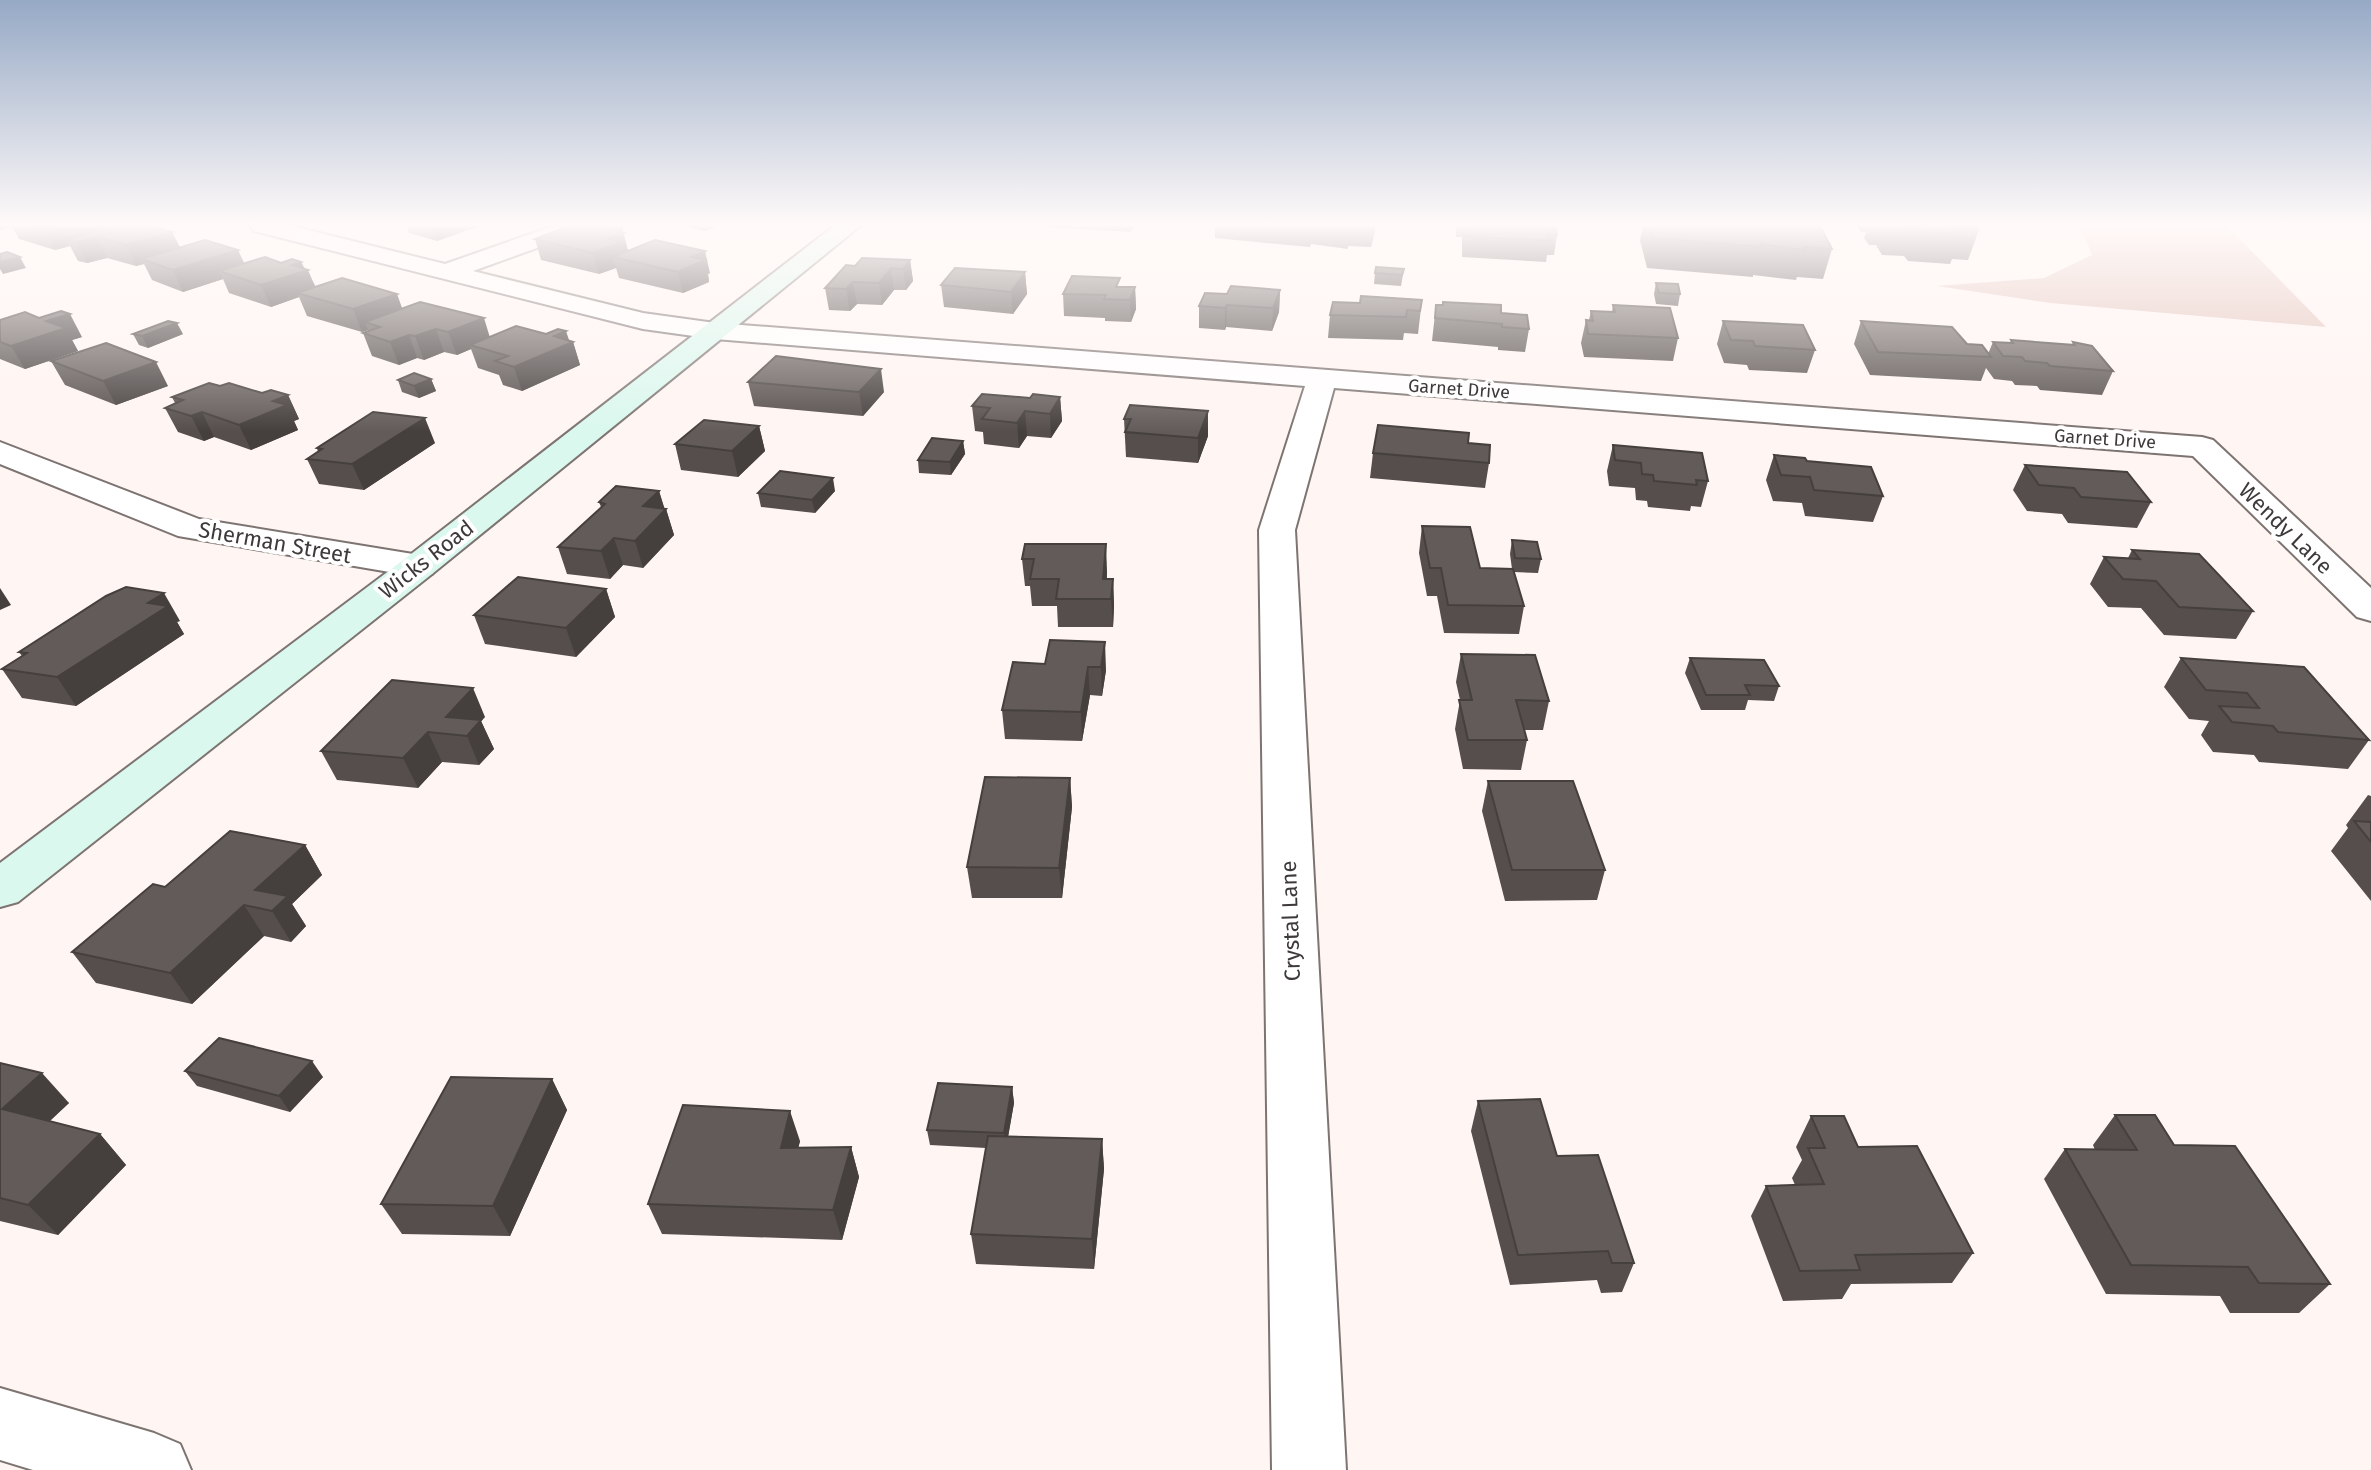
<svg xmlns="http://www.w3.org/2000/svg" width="2371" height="1470" font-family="'Fira Sans',sans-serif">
<rect width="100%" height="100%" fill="#fff5f2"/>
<polygon fill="#e3c3bb" points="2080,226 2227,226 2326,327 2051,303 1937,286 2044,278 2092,255"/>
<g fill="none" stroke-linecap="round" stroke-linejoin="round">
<defs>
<g id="street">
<polygon points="251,226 292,226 445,264 553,226 587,226 584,231 473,271 643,313 715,323 2202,437 2213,440 2371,588 2371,621 2357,617 2193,456 1334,388 1295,530 1346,1470 1272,1470 1259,530 1305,386 715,339 643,329 254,231"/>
<polygon points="0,442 199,519 419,555 432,558 438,566 432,574 419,577 178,536 0,464"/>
<polygon points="0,1388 154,1433 180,1444 191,1470 33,1470 0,1460"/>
</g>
<polygon id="secondary" points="834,226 860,226 432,574 18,902 0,907 0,863 406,558"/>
</defs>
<use href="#street" stroke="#7d7472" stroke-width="4"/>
<use href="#secondary" stroke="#7d7472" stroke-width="4"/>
<use href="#street" fill="#fff" fill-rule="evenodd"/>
<use href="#secondary" fill="#daf8ee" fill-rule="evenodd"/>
</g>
<g fill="#554e4d">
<polygon points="0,226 152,226 172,232 180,247 245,264 301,262 316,287 402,308 490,337 573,342 580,365 522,391 503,385 499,375 478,368 471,349 457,355 444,352 424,360 417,358 399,365 372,356 363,333 368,331 368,330 362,332 307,316 299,297 271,307 229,293 223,279 183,292 152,280 144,264 136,266 107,258 87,263 78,261 70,246 55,250 19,239 12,226 0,230"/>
<polygon points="407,226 479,226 437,241 409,233"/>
<polygon points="684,226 717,226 705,231"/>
<polygon points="1032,226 1135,226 1131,232"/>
<polygon points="1215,226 1376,226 1371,247 1348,246 1348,249 1311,244 1310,247 1215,238"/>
<polygon points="1456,226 1555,226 1557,235 1554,255 1547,255 1546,262 1462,257 1462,237 1456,237"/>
<polygon points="1643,226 1820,226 1832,249 1823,279 1797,277 1796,280 1753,275 1753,277 1647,268 1640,240"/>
<polygon points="1857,226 1979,226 1978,229 1979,230 1968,260 1952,259 1950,264 1908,261 1904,256 1882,255 1876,245 1869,245 1864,238 1866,232 1861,232"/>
<polygon points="622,228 628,251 710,273 708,274 709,282 683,293 619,278 616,268 599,274 541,260 535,239"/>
<polygon points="910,260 913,281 906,290 894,290 882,305 857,304 850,311 829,310 825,288 855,266"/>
<polygon points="1404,269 1401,286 1374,284 1375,273"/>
<polygon points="1025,272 1027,294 1013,314 944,307 941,285"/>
<polygon points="1656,283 1680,294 1678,306 1656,304 1654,294"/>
<polygon points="1120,287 1135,287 1136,309 1131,322 1105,321 1105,318 1064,316 1063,294"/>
<polygon points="1280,290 1279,312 1272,331 1226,327 1225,330 1199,328 1199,306 1227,294"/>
<polygon points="1422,300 1418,334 1404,333 1403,340 1328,338 1330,315 1360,303"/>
<polygon points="1436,305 1501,313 1529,329 1525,352 1498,350 1498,347 1432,341"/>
<polygon points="1613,305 1678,338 1673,361 1584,357 1581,343 1586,320 1589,320 1591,311 1612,312"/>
<polygon points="0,320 82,337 72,340 78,351 25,369 0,359"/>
<polygon points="1723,321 1815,350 1807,373 1749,370 1747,365 1724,363 1717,344"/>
<polygon points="1861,321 1967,344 1988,354 1993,342 2010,343 2011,340 2072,345 2073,342 2113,371 2102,395 2040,390 2037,386 2015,385 2012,381 1994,379 1986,368 1981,381 1870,375 1854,344"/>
<polygon points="133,334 183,334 148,348 139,345"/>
<polygon points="51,361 168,386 116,405 65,385"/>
<polygon points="431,379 436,391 419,398 402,392 398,380"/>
<polygon points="748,382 884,392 863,416 754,406"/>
<polygon points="220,386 262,393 288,395 299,419 294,421 298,430 251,450 214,437 204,441 178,432 165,408 175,403 172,397"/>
<polygon points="1060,397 1062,421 1051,438 1027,436 1019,448 984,444 983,432 975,431 972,406 1030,398"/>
<polygon points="1208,411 1208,436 1198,463 1126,457 1124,419"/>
<polygon points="759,426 765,451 738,477 681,470 675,444"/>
<polygon points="963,441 965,454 951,475 919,473 918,460"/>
<polygon points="435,443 364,490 319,484 307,459 318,452 317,448"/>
<polygon points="1468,443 1489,463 1485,488 1370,478 1373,453"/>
<polygon points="1613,445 1708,481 1701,507 1691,506 1690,511 1648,507 1647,501 1636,500 1635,488 1609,486 1607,471"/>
<polygon points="1774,455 1807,461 1883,496 1873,522 1805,516 1802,503 1773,501 1766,480"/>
<polygon points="2025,465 2151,502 2137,528 2068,523 2062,514 2027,511 2013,490"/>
<polygon points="659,491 664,508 666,509 674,535 643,568 623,565 610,579 567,574 558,547 601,507 599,502"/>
<polygon points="835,491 815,513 761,507 758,493"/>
<polygon points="1422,526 1480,568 1512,569 1510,554 1512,540 1541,559 1538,573 1514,572 1524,606 1519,634 1444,633 1437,596 1427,596 1419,553"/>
<polygon points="1025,544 1107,571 1107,579 1113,579 1114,606 1113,627 1058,627 1057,606 1032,606 1030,586 1025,586 1022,559"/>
<polygon points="2132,550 2253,611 2236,639 2164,635 2141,608 2108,607 2090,584 2104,557 2128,558"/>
<polygon points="606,589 615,617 576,657 485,644 474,615"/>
<polygon points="180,621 177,622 184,634 76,706 22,698 2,669 22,656 19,652"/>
<polygon points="1050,640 1106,670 1102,696 1090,695 1082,741 1005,739 1002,710 1045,664"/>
<polygon points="1461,654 1549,701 1543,730 1524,730 1527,740 1521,770 1463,769 1455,729 1460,700 1456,682"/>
<polygon points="1690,658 1779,686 1774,701 1748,700 1745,710 1701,710 1685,673"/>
<polygon points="2181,658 2369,740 2348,769 2259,762 2254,755 2213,752 2201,735 2209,721 2189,719 2164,687"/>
<polygon points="485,717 481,721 494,749 479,765 442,762 418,788 337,780 321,751"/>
<polygon points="1070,778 1072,807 1062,898 972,898 967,867"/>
<polygon points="1488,781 1605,870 1597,900 1505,901 1482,811"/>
<polygon points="2368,795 2371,796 2371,901 2331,851 2348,828 2346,825"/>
<polygon points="305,845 322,875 292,904 306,926 291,942 264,936 192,1004 96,983 72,952 165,887"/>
<polygon points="0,1063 69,1103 49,1121 100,1134 126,1165 58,1235 0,1221"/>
<polygon points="185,1071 323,1077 290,1112 197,1086"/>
<polygon points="552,1079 567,1110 510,1236 402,1234 381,1204"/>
<polygon points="1012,1087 1014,1103 1008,1136 1102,1139 1104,1169 1094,1269 976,1264 971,1234 986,1148 930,1145 927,1130"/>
<polygon points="1478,1101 1557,1156 1634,1263 1622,1292 1601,1293 1597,1280 1510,1285 1471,1131"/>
<polygon points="2115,1115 2174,1145 2330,1284 2299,1313 2230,1313 2220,1296 2106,1294 2044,1179 2065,1149 2095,1150 2093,1145"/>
<polygon points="1811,1116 1858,1147 1973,1253 1952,1283 1851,1284 1842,1299 1783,1301 1751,1216 1766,1186 1795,1185 1792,1178 1802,1160 1796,1147"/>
<polygon points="800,1141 798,1148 851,1147 859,1177 842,1240 662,1234 648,1204"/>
</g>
<g fill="#45403e">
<polygon points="0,226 12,226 0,230"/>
<polygon points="55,226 66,226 74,242 67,240 70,246 55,250 44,229"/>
<polygon points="72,226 114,226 97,237 107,258 87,263 76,242 80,241"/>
<polygon points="432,226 479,226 437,241"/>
<polygon points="704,226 717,226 705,231"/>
<polygon points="1373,226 1376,226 1371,247"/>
<polygon points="622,228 629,254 613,257 616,268 599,274 593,253 614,231"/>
<polygon points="172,232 182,253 141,259 144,264 136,266 126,245"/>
<polygon points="238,250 248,271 219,271 223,279 183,292 173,270"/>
<polygon points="705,251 710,273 708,274 709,282 683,293 678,272 692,257"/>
<polygon points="20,257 26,268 3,274 0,269 0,262"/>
<polygon points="910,260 913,281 906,290 903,269"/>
<polygon points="301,262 305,271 308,270 317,291 297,293 299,297 271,307 261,285 292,265"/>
<polygon points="891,268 894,290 882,305 879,283"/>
<polygon points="1025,272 1027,294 1013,314 1011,292"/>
<polygon points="853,282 857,304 850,311 846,289"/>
<polygon points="1135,287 1136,309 1131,322 1130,300"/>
<polygon points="1280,290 1279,312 1272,331 1273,308"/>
<polygon points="397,294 405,316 365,322 368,330 362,332 353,309"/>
<polygon points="1227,305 1226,327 1225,330 1225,308"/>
<polygon points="70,314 82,337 72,340 78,351 25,369 11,346 46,321"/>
<polygon points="484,318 491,341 470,345 471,349 457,355 448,332"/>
<polygon points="177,323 183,334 148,348 142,336"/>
<polygon points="436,329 444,352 424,360 415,336"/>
<polygon points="566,331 570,343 573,342 580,365 522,391 514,367 554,336"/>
<polygon points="409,335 417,358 399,365 390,342"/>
<polygon points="156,362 168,386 116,405 103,381"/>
<polygon points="881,369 884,392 863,416 859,392"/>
<polygon points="431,379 436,391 419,398 414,386"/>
<polygon points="288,395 299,419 294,421 298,430 251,450 239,425 273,401"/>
<polygon points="1060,397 1062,421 1051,438 1050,414"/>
<polygon points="1025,411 1027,436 1019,448 1017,423"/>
<polygon points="1208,411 1208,436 1198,463 1198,438"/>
<polygon points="202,412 214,437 204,441 191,416"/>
<polygon points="425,418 435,443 364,490 352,464"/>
<polygon points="759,426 765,451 738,477 732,451"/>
<polygon points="963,441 965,454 951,475 950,462"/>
<polygon points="833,478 835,491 815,513 812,500"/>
<polygon points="659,491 665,510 666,509 674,535 643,568 635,541 643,506"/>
<polygon points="614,538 623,565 610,579 601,551"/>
<polygon points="1106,544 1107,571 1105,599 1103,579"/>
<polygon points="1113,579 1114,606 1113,627 1111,599"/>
<polygon points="0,588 11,605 0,610"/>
<polygon points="606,589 615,617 576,657 566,628"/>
<polygon points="164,593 180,621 177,622 184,634 76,706 57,677 148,603"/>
<polygon points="1105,642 1106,670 1102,696 1101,667"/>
<polygon points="1088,667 1090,695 1082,741 1081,712"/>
<polygon points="473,688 485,717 481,721 494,749 479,765 467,736 446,717"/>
<polygon points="428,732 442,762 418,788 403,758"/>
<polygon points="1070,778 1072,807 1062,898 1059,868"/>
<polygon points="305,845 322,875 292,904 306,926 291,942 272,911 255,890"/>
<polygon points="244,905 264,936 192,1004 170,973"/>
<polygon points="312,1061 323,1077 290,1112 279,1096"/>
<polygon points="42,1073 69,1103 30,1140 2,1109"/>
<polygon points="552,1079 567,1110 510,1236 493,1206"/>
<polygon points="1012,1087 1014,1103 1006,1149 1004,1133"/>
<polygon points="790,1111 800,1141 791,1178 781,1148"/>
<polygon points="100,1134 126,1165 58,1235 28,1205"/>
<polygon points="1102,1139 1104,1169 1094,1269 1092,1239"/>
<polygon points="851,1147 859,1177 842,1240 833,1210"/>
</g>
<g fill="#635b59" stroke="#45403e" stroke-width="2">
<polygon points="34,226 55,226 44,229"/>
<polygon points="115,226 152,226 172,232 126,245 97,237 76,242 67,240"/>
<polygon points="569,226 616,226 622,228 614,231 624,233 609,239 622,242 593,253 535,239"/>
<polygon points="1465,226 1548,226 1548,228 1556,228 1557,235 1548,234 1549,241 1464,236"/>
<polygon points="1650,226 1820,226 1832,249 1803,247 1805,250 1760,244 1761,247 1653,238"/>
<polygon points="1909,226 1976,226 1979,230 1957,229 1961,234 1918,231 1914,227"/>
<polygon points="205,240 238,250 173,270 141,259"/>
<polygon points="655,240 705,251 692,257 705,260 678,272 613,257"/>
<polygon points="7,252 20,257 0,262 0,254"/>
<polygon points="265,257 281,263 292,259 301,262 292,265 308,270 261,285 219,271"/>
<polygon points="862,258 910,260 903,269 891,268 879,283 853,282 846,289 825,288 846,265 855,266"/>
<polygon points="1376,267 1404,269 1402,275 1375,273"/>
<polygon points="955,268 1025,272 1011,292 941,285"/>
<polygon points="1072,276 1120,278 1116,287 1135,287 1130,300 1104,299 1106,295 1063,294"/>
<polygon points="342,278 397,294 353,309 297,293"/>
<polygon points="1656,283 1678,284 1680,294 1659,293"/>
<polygon points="1231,286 1280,290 1273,308 1227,305 1225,308 1199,306 1205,293 1227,294"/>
<polygon points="1361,296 1422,300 1420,311 1407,310 1406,317 1330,315 1333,302 1360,303"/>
<polygon points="420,302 484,318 448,332 436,329 415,336 409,335 390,342 363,333 380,327 365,322"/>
<polygon points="1443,302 1501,305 1501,313 1527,315 1529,329 1502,327 1502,324 1435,318 1436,305 1443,305"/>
<polygon points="1613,305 1670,308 1678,338 1588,334 1586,320 1593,321 1591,311 1615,312"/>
<polygon points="61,311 70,314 46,321 66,328 11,346 0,342 0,320 25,312 39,318"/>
<polygon points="168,321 177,323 142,336 133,334"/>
<polygon points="1723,321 1803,325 1815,350 1755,346 1753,341 1731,340"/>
<polygon points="1861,321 1952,327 1967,344 1982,345 1991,357 1878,352"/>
<polygon points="516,326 546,334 558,329 566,331 554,336 573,342 514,367 495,361 508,356 470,345"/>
<polygon points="2011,340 2075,345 2073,342 2092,346 2113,371 2050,366 2047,363 2025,361 2022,357 2003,356 1993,342 2013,343"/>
<polygon points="106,343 156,362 103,381 51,361"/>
<polygon points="776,356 881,369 859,392 748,382"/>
<polygon points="414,373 431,379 414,386 398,380"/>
<polygon points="209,383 220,386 229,383 262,393 271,390 288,395 273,401 287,405 239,425 202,412 191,416 165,408 183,400 172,397"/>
<polygon points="982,394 1030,398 1033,394 1060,397 1050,414 1025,411 1017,423 982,419 990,408 972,406"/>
<polygon points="1130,405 1208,411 1198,438 1125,432 1131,419 1124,419"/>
<polygon points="373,412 425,418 352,464 307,459 322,449 317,448"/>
<polygon points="704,420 759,426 732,451 675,444"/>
<polygon points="1378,425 1469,433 1468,443 1490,445 1489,463 1373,453"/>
<polygon points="932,438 963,441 950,462 918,460"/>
<polygon points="1613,445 1702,453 1708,481 1696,480 1697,485 1654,481 1653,475 1642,474 1641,463 1615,460"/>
<polygon points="1774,455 1805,458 1807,461 1871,467 1883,496 1814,490 1810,477 1781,475"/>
<polygon points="2025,465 2127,472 2151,502 2081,497 2074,488 2039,485"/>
<polygon points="780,471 833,478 812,500 758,493"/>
<polygon points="616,486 659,491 643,506 666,509 635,541 614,538 601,551 558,547 605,504 599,502"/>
<polygon points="1422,526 1470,527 1480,568 1513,569 1524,606 1448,605 1441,568 1430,568"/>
<polygon points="1512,540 1537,542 1541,559 1515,558"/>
<polygon points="1025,544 1106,544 1103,579 1113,579 1111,599 1056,599 1059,579 1030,579 1034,559 1022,559"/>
<polygon points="2132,550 2199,554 2253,611 2179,607 2156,581 2123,579 2104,557 2140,559"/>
<polygon points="518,577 606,589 566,628 474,615"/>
<polygon points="126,587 164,593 148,603 168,606 57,677 2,669 27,653 19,652 106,596"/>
<polygon points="1050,640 1105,642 1101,667 1088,667 1081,712 1002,710 1013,662 1045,664"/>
<polygon points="1461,654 1535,655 1549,701 1516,700 1527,740 1468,740 1459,700 1472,700"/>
<polygon points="1690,658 1764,660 1779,686 1745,685 1750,695 1706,695"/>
<polygon points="2181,658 2304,667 2369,740 2278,732 2273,726 2232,722 2219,706 2259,708 2247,693 2206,690"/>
<polygon points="392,680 473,688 446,717 481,720 467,736 428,732 403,758 321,751"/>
<polygon points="985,777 1070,778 1059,868 967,867"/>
<polygon points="1488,781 1573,781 1605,870 1512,870"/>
<polygon points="2354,821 2371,822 2371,842"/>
<polygon points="230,831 305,845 255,890 288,896 272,911 244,905 170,973 72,952 153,884 165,887"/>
<polygon points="219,1038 312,1061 279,1096 185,1071"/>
<polygon points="0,1063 42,1073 2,1109 100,1134 28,1205 0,1198"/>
<polygon points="451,1077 552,1079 493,1206 381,1204"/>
<polygon points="938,1083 1012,1087 1004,1133 927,1130"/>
<polygon points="1540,1099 1557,1156 1598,1155 1634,1263 1612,1263 1608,1251 1518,1255 1478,1101"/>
<polygon points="683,1105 790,1111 781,1148 851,1147 833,1210 648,1204"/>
<polygon points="2115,1115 2155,1115 2174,1145 2235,1146 2330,1284 2259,1283 2248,1267 2131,1265 2065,1149 2137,1150"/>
<polygon points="1811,1116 1844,1116 1858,1147 1917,1146 1973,1253 1855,1255 1860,1270 1800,1271 1766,1186 1824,1184 1808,1148 1825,1148"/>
<polygon points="988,1136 1102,1139 1092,1239 971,1234"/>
</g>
<linearGradient id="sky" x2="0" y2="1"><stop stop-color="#96a9c5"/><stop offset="0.52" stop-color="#fffaf9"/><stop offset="1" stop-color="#fffaf9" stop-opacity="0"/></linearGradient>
<rect width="2371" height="432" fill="url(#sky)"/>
<g text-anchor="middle" stroke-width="8" stroke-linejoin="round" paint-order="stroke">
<g font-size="18" fill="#3e3a39" stroke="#fff">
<text transform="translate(1459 389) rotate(4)" y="6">Garnet Drive</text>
<text transform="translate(2105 439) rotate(4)" y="6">Garnet Drive</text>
</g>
<g font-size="22" fill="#3e3a39" stroke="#fff">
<text transform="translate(2286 528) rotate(44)" y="8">Wendy Lane</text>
<text transform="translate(275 542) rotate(10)" y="8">Sherman Street</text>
<text transform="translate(426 559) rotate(-38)" y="8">Wicks Road</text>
<text transform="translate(1290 921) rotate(-92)" y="8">Crystal Lane</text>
</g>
</g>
</svg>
